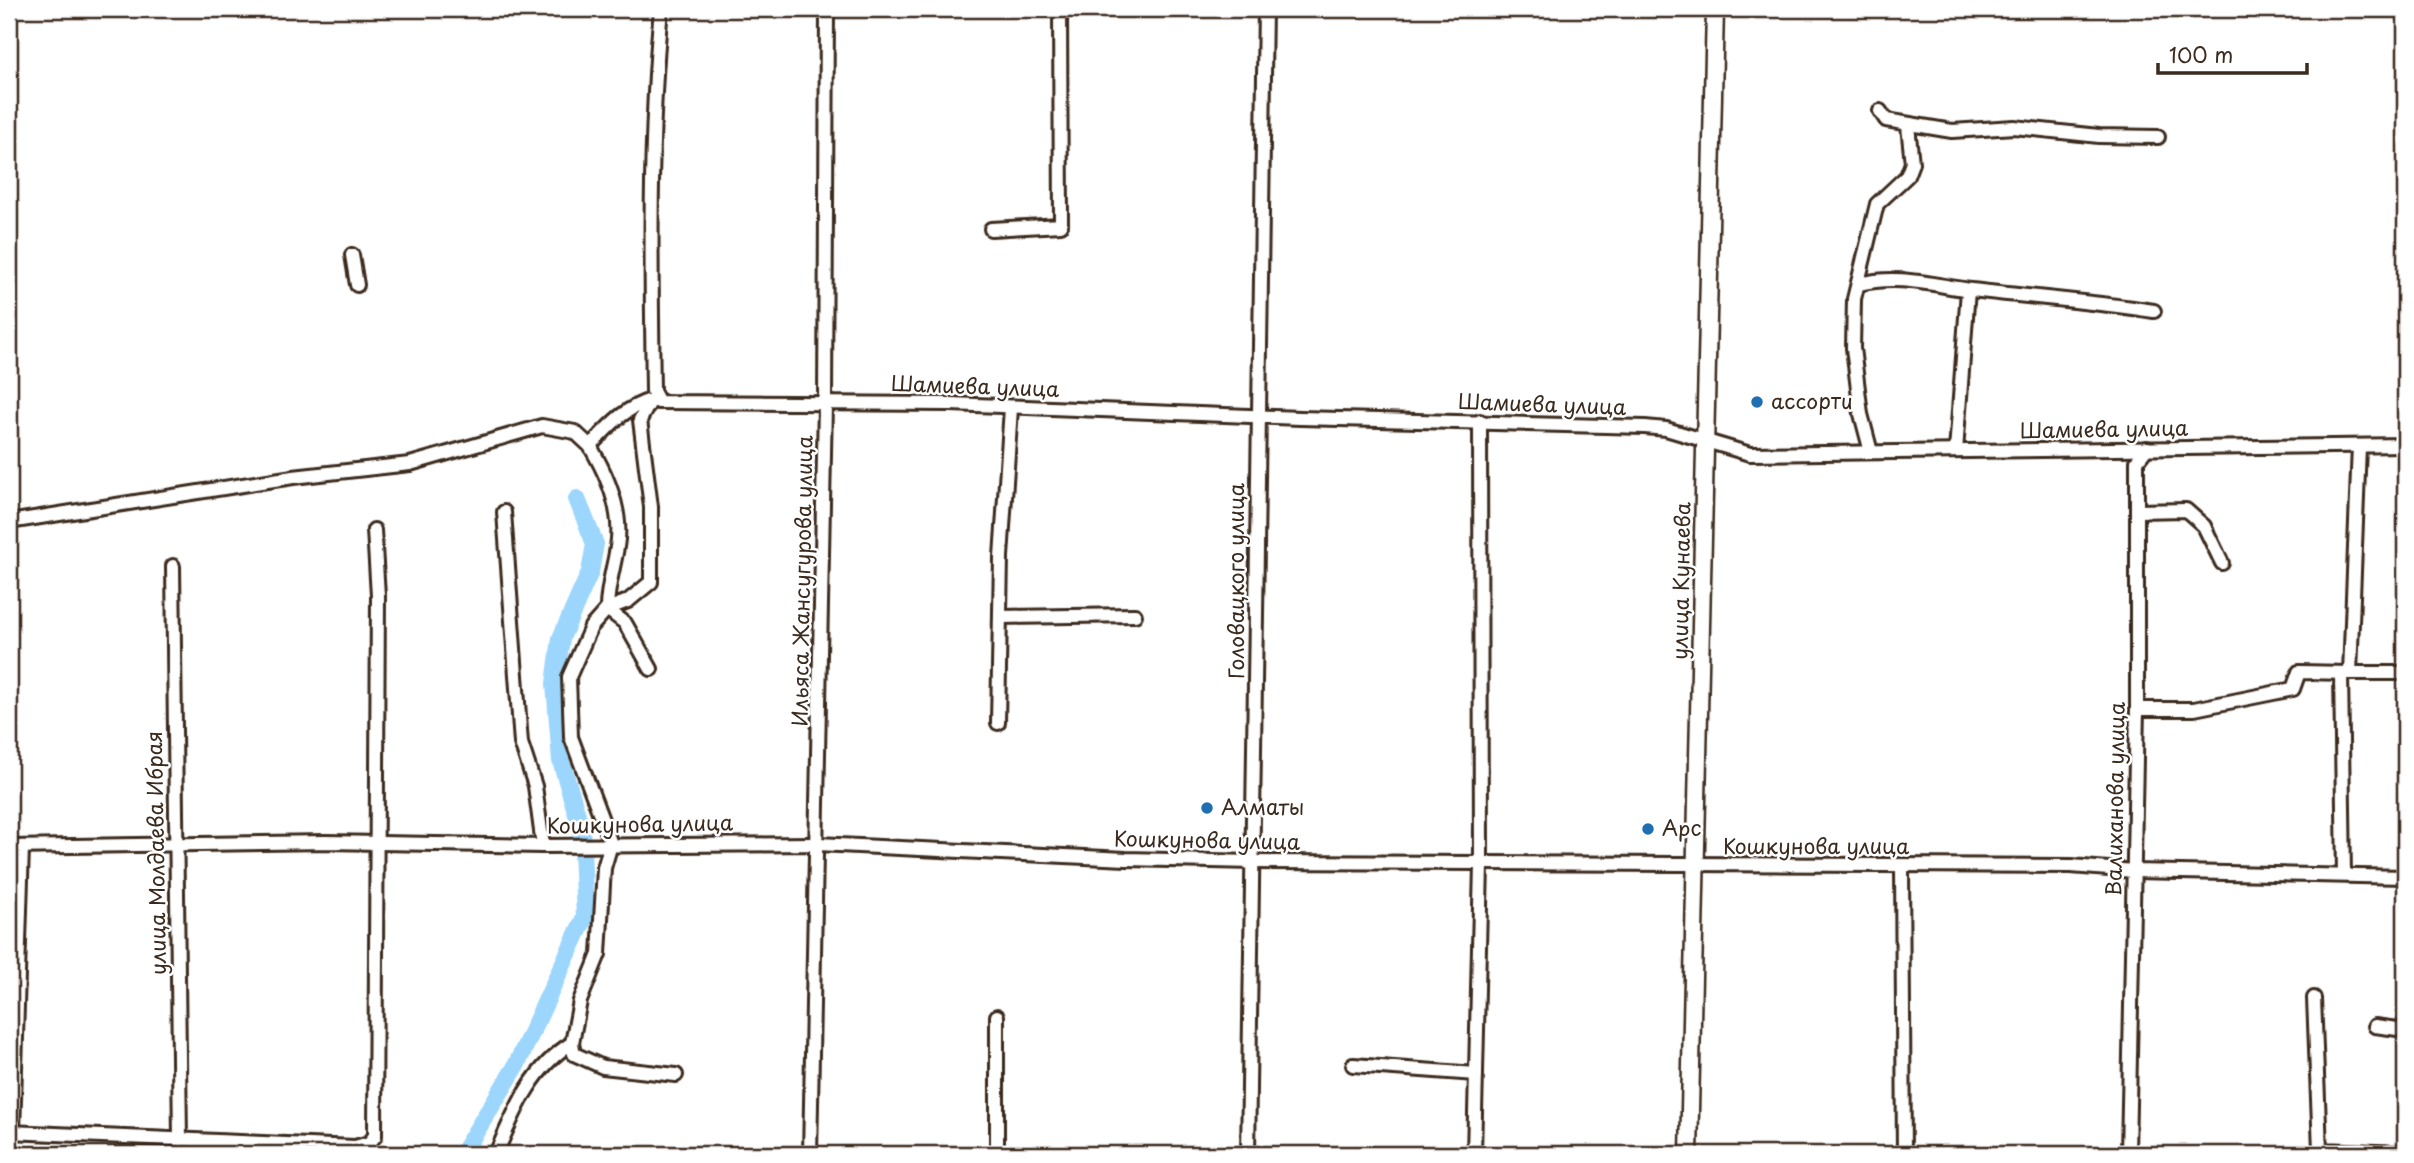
<svg xmlns="http://www.w3.org/2000/svg" width="2414" height="1163" font-family="'Playpen Sans',sans-serif">
<rect width="100%" height="100%" fill="#fff"/>
<filter id="ink" filterUnits="userSpaceOnUse"><feTurbulence type="fractalNoise" baseFrequency=".0143" numOctaves="2"/><feDisplacementMap in="SourceGraphic" scale="14" xChannelSelector="R" yChannelSelector="G"/><feConvolveMatrix kernelMatrix="1 2 1 2 8 2 1 2 1" color-interpolation-filters="sRGB"/></filter>
<g filter="url(#ink)">
<g fill="none" stroke-linecap="round" stroke-linejoin="round">
<polyline stroke="#9cd6fc" stroke-width="18" points="462,1154 515,1068 585,917 581,828 561,761 555,684 561,638 590,572 595,544 577,499"/>
<defs>
<g id="minor">
<path d="M661,9c-12,126 -10,255 -8,382l6,11 291,2 350,14 345,9 21,2 84,25 655,-9"/>
<polyline points="1880,111 1886,120 1952,131 2014,127 2099,136 2158,137"/>
<polyline points="991,229 1061,225 1060,9"/>
<polyline points="352,255 357,285"/>
<path d="M1859,284c39,-10 73,1 112,6 61,7 122,12 183,21"/>
<polyline points="659,402 651,400 640,420 651,507 651,582 628,601 607,609 591,627 569,677 571,737 611,844 604,868 599,954 580,1001 572,1043 574,1054 603,1067 676,1075"/>
<path d="M590,446c16,27 31,60 28,93 -2,23 -11,45 -11,70l18,14 26,46"/>
<polyline points="2359,446 2350,673 2405,673"/>
<polyline points="1956,451 1968,290"/>
<polyline points="1871,452 1861,414 1853,348 1854,299 1877,204 1907,176 1912,163 1908,126"/>
<polyline points="2137,511 2186,510 2204,526 2222,563"/>
<polyline points="504,512 521,743 535,786 543,846"/>
<path d="M9,522l284,-45 117,-13 132,-38 33,6 15,14c19,-20 34,-38 61,-46"/>
<polyline points="173,566 180,1140"/>
<polyline points="1000,617 1135,615"/>
<polyline points="2341,673 2344,875"/>
<polyline points="2137,709 2194,709 2293,689 2299,672 2350,673"/>
<polyline points="998,723 1001,557 1011,408"/>
<polyline points="9,847 326,842 543,846 818,844 1126,859 1254,862 2071,866 2134,871 2405,877"/>
<polyline points="1902,867 1904,1154"/>
<polyline points="2314,998 2320,1150 2405,1153"/>
<polyline points="997,1016 997,1154"/>
<polyline points="2375,1026 2405,1030"/>
<polyline points="1353,1065 1476,1074"/>
<polyline points="9,1132 355,1147 369,1143 375,1136 378,596 374,530"/>
<polyline points="13,1132 22,847"/>
<path d="M496,1154c18,-42 35,-86 76,-111"/>
<polyline points="810,1154 825,404 827,9"/>
<polyline points="1248,1154 1265,9"/>
<polyline points="1474,1154 1481,865 1480,421"/>
<polyline points="2128,1154 2137,709 2137,461 2147,448"/>
</g>
<polyline id="major" points="1689,1154 1715,9"/>
</defs>
<use href="#minor" stroke="#3b2a1e" stroke-width="18"/>
<use href="#major" stroke="#3b2a1e" stroke-width="21"/>
<use href="#minor" stroke="#fff" stroke-width="12"/>
<use href="#major" stroke="#fff" stroke-width="16"/>
</g>
</g>
<g fill="#1f6fb2" stroke="#fff" stroke-width="2.5">
<circle cx="1757" cy="402" r="7"/>
<circle cx="1207" cy="808" r="7"/>
<circle cx="1648" cy="829" r="7"/>
</g>
<g text-anchor="middle" stroke-width="5" stroke-linejoin="round" paint-order="stroke">
<g font-size="21" fill="#3b2a1e" stroke="#fff">
<text transform="translate(975 387) rotate(2)" y="7">Шамиева улица</text>
<text transform="translate(1542 405) rotate(2)" y="7">Шамиева улица</text>
<text transform="translate(2104 430) rotate(-1)" y="7">Шамиева улица</text>
<text transform="translate(803 581) rotate(-89)" y="7">Ильяса Жансугурова улица</text>
<text transform="translate(1237 581) rotate(-90)" y="7">Головацкого улица</text>
<text transform="translate(1682 581) rotate(-89)" y="7">улица Кунаева</text>
<text transform="translate(2116 799) rotate(-89)" y="7">Валиханова улица</text>
<text transform="translate(640 825) rotate(-1)" y="7">Кошкунова улица</text>
<text transform="translate(1207 841) rotate(1)" y="7">Кошкунова улица</text>
<text x="1816" y="854">Кошкунова улица</text>
<text transform="translate(157 853) rotate(-91)" y="7">улица Молдаева Ибрая</text>
</g>
<g font-size="21" fill="#3b2a1e" stroke="#fff" text-anchor="start">
<text x="1771" y="409">ассорти</text>
<text x="1221" y="815">Алматы</text>
<text x="1662" y="836">Арс</text>
</g>
</g>
<rect width="2414" height="1163" fill="none" stroke="#fff" stroke-width="35"/>
<rect x="18" y="18" width="2379" height="1128" fill="none" stroke="#3b2a1e" stroke-width="2.5" filter="url(#ink)"/>
<path d="M2158 63v10h149v-10" fill="none" stroke="#3b2a1e" stroke-width="3.5"/>
<text x="2169" y="63" font-size="21" fill="#3b2a1e" stroke="#ffffff" stroke-width="5" paint-order="stroke">100 m</text>
</svg>
